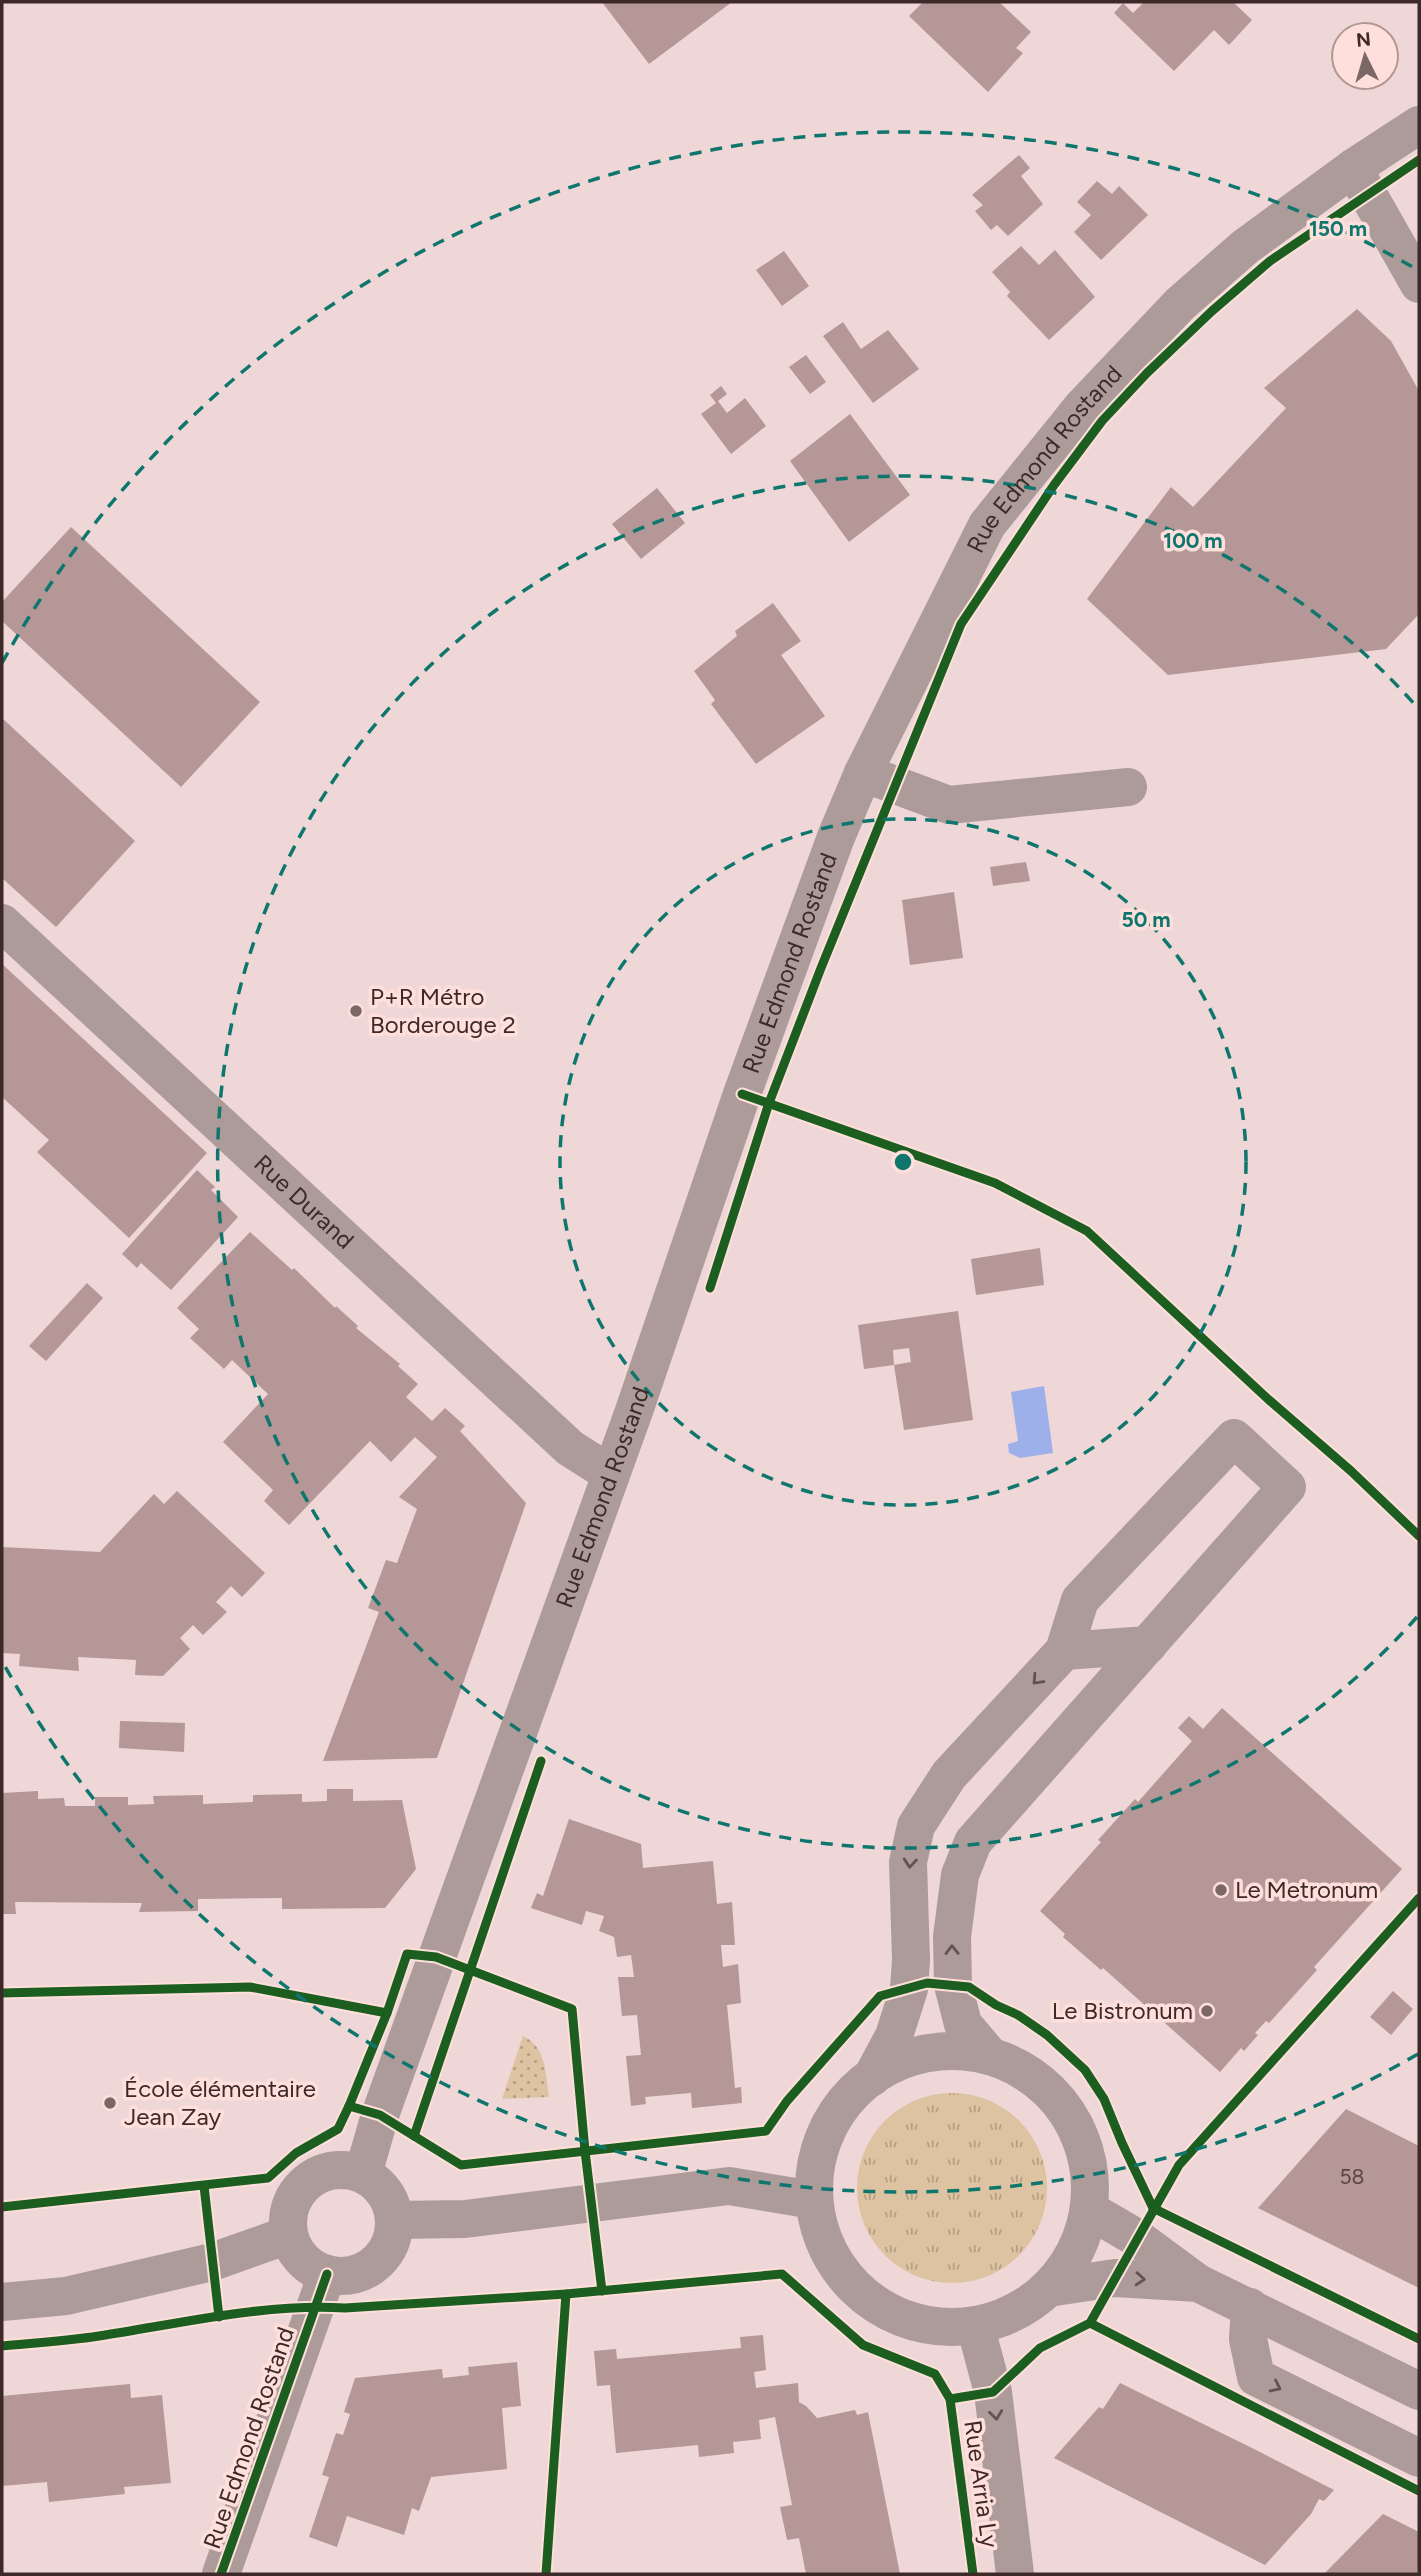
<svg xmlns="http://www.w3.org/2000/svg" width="1421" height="2576" font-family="Figtree,sans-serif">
<defs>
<pattern id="grass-tufts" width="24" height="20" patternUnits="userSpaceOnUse" patternTransform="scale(1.75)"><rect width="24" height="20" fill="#ddc3a1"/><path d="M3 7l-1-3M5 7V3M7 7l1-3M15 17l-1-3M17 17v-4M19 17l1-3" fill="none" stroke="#b49f83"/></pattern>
<pattern id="park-dots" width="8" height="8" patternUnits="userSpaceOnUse" patternTransform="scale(1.75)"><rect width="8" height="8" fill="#ddc3a1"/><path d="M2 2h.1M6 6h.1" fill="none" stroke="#b49f83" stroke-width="1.8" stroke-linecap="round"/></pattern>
</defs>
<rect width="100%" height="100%" fill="#eed7d6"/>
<circle fill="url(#grass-tufts)" cx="952" cy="2188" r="95"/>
<path fill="url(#park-dots)" d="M523,2036c24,11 22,38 26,61l-47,2z"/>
<polygon fill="#9eb0ea" points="1044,1386 1053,1453 1020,1458 1009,1453 1008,1444 1018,1441 1011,1392"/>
<g fill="#b49796">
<polygon points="602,2 732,2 649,64"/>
<polygon points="923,2 999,2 1031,32 1016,48 1023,53 988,92 909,16"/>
<polygon points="1144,2 1233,2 1252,20 1229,45 1214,30 1174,71 1114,13 1123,3 1133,13"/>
<polygon points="1019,155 1030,168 1021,176 1043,204 1008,236 997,225 991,230 975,211 983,205 972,195"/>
<polygon points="1097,181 1112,194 1119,186 1148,215 1101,260 1074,232 1091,215 1077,202"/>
<polygon points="1021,246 1039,265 1055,250 1095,297 1049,340 1007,296 1010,292 992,272"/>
<polygon points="784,251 809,286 782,306 756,270"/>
<polygon points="1357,309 1391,341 1419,391 1419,614 1386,649 1168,675 1087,599 1171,487 1193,507 1286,408 1264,388"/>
<polygon points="843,322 861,349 888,330 919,369 873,403 823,336"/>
<polygon points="806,355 826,382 810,394 789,367"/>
<polygon points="721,386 727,394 718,401 727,413 745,398 766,426 731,454 701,414 716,403 710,395"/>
<polygon points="850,414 910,495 849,542 790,461"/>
<polygon points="657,488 685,523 641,559 612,524"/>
<polygon points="71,527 260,702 181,787 2,621 2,602"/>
<polygon points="773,603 801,641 781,655 825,716 756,764 711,704 715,700 694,671 737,636 735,631"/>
<polygon points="2,718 135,841 56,927 2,878"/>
<polygon points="1026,862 1030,881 993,886 990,867"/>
<polygon points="954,892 963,958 910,965 902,900"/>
<polygon points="2,964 207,1153 129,1238 37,1152 49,1140 2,1097"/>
<polygon points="197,1170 215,1187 211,1190 238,1217 171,1290 141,1263 137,1268 122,1254"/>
<polygon points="250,1232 292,1270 294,1268 335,1308 336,1306 358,1326 356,1328 400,1364 398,1366 418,1384 406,1397 432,1421 445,1408 465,1426 460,1431 526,1503 437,1758 323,1761 379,1612 368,1608 386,1560 397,1563 417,1509 399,1497 437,1457 415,1437 391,1462 370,1441 289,1525 264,1501 273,1490 223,1442 268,1394 232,1360 224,1369 190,1338 199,1329 177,1308"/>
<polygon points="1040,1248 1044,1285 976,1295 971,1259"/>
<polygon points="87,1283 103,1298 46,1361 29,1346"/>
<polygon points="958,1311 973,1420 904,1430 894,1365 911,1362 909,1348 893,1350 894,1365 864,1369 858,1325"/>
<polygon points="177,1491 265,1573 242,1597 231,1586 216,1602 227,1612 203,1635 193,1625 180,1638 190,1649 163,1676 135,1675 136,1660 78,1657 79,1671 19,1666 20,1654 2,1653 2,1547 100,1552 154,1494 164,1504"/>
<polygon points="1222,1708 1402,1869 1314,1967 1317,1970 1269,2023 1266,2021 1255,2033 1258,2035 1244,2051 1241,2048 1220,2072 1103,1968 1101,1970 1063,1937 1065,1934 1040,1911 1101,1842 1098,1840 1135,1799 1138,1802 1192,1741 1178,1728 1189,1716 1203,1729"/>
<polygon points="120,1721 185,1723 184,1752 119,1748"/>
<polygon points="327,1789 353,1789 353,1801 402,1800 416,1869 385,1908 282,1909 282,1898 198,1899 198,1911 139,1912 142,1903 15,1902 16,1914 2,1914 2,1793 38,1791 38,1799 64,1798 65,1806 95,1806 95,1797 128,1797 128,1805 154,1804 153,1796 203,1795 203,1804 253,1802 253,1795 302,1794 302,1802 327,1801"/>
<polygon points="569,1819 641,1844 643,1868 713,1861 717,1904 732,1902 735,1945 721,1945 723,1967 738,1964 741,2003 727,2005 735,2088 741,2087 742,2103 692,2108 691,2093 645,2097 646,2104 631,2106 626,2056 641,2055 637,2015 622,2016 618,1977 634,1977 631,1955 617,1957 614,1937 599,1931 604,1916 586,1911 582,1925 531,1908 537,1893 543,1896"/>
<polygon points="1393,1991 1413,2009 1391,2035 1370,2017"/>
<polygon points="1346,2109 1419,2146 1419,2288 1258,2208"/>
<polygon points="763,2335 766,2370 754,2372 756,2388 798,2383 799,2402 806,2406 817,2418 855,2410 857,2415 868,2412 900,2574 806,2574 799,2538 787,2540 780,2507 792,2505 775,2417 759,2420 761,2439 733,2442 734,2453 699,2457 698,2445 616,2453 610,2385 597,2386 594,2351 616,2349 617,2359 741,2348 740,2337"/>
<polygon points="517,2362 521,2406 502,2408 507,2469 431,2477 419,2511 412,2508 404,2535 347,2516 337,2547 309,2537 329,2477 322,2475 336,2433 343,2435 350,2414 344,2412 355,2378 442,2369 443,2378 469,2375 468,2367"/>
<polygon points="1120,2383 1256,2450 1334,2490 1324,2501 1319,2499 1311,2514 1265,2565 1054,2458 1099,2407 1103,2409"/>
<polygon points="130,2384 131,2398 162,2395 171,2483 124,2487 125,2494 49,2502 47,2482 2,2486 2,2396"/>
<polygon points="1383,2514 1419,2532 1419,2574 1324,2574"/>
</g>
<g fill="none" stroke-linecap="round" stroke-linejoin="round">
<g stroke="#b1a09f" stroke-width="4.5" stroke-dasharray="2 5" stroke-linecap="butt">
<polyline points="204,2186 208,2219"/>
<polyline points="1158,2200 1179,2165 1419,1898"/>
<polyline points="217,2304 219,2317"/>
</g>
<g stroke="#ad9b9a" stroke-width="38">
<polyline points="1353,168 1419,284"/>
<polyline points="863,773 949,805 1128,787"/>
<path id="s1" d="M2,923l568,525 41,26"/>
<polyline points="1064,1651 1148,1645"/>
<circle cx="952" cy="2189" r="138"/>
<polyline points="872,2077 894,2036 909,1989 911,1960 908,1862 916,1826 949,1775 1064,1651 1080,1600 1234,1438 1287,1487 973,1842 960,1875 952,1937 953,1985 963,2024 990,2056"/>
<circle cx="341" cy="2223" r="53"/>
<path id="s2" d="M363,2174l17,-59 254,-704 108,-317 94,-257 27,-64 124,-248 96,-119 97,-102 65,-57 108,-79 66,-43"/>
<polyline points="1089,2210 1137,2238 1198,2283 1419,2391"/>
<polyline points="394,2220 465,2219 729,2186 813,2200"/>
<polyline points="1048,2288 1115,2278 1198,2283"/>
<polyline points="2,2302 66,2296 212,2262 288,2235"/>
<polyline points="1250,2307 1248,2339 1256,2377 1419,2458"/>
<polyline points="975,2325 993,2392 1015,2574"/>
<polyline points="221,2574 327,2274"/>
</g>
<defs>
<g id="cycleway">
<polyline points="742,1094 995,1183 1087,1231 1269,1400 1351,1471 1419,1536"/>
<polyline points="710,1288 769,1103 821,968 961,624 1054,485 1102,421 1147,373 1212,311 1270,261 1419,160"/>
<polyline points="2,1993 250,1987 387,2013"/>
<polyline points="349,2106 387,2013 407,1954 436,1957 572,2009 585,2151 602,2291"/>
<polyline points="414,2136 541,1761"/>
<polyline points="204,2186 219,2317"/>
<polyline points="2,2207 268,2178 296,2153 338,2129 349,2106 380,2115 461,2165 766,2131 787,2101 880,1996 927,1983 969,1987 996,2005 1018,2015 1047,2035 1085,2070 1104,2099 1122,2143 1153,2208"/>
<polyline points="1153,2208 1419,2339"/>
<polyline points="1090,2323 1419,2491"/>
<path d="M2,2346c32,-3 65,-5 97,-10 79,-12 166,-33 246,-28l221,-14 216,-20 81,71 72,29 15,25 43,-7 47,-44 50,-25 89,-158 240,-267"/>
<polyline points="950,2399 973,2574"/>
<polyline points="221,2574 327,2274"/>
<polyline points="546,2574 566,2294"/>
</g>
</defs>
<use href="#cycleway" stroke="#ffdfdb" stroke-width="13"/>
<use href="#cycleway" stroke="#1b5e20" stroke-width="9"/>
</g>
<defs><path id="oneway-chevron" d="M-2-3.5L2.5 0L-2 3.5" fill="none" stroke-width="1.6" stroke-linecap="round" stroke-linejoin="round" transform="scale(1.75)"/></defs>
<g stroke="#645250">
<use href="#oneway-chevron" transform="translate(1037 1680) rotate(133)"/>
<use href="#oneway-chevron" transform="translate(910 1863) rotate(95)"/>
<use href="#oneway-chevron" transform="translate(952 1950) rotate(-91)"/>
<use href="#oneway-chevron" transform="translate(1140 2279) rotate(4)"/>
<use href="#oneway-chevron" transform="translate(1276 2387) rotate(26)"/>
<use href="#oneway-chevron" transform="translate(996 2415) rotate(83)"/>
</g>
<g fill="none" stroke="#0f766e" stroke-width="3.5" stroke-dasharray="12 9">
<circle cx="903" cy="1162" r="343"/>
<path d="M1417 1617A686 686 0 1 1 1417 707"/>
<path d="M1418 2054A1030 1030 0 0 1 2 1661M2 663A1030 1030 0 0 1 1418 270"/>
</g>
<g fill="#7b6765" stroke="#ffdfdb" stroke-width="2.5">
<circle cx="356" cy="1011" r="7"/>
<circle cx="1221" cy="1890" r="7"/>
<circle cx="1207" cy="2011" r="7"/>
<circle cx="110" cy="2103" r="7"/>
</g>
<g text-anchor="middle" stroke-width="7" stroke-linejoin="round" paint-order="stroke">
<g font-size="21" fill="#5b4544">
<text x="1352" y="2184">58</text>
</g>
<g font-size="24" fill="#3d2a28" stroke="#ffdfdb">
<text dy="8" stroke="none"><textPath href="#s2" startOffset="1852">Rue Edmond Rostand</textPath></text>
<text dy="8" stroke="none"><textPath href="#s2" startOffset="1284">Rue Edmond Rostand</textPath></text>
<text dy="8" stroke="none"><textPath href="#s1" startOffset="411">Rue Durand</textPath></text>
<text dy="8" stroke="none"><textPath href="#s2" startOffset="718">Rue Edmond Rostand</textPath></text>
<text transform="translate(249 2438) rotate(-71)" y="8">Rue Edmond Rostand</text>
<text transform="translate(981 2484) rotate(82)" y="8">Rue Arria Ly</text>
</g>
<g font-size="24" fill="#3d2a28" stroke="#ffdfdb" text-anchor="start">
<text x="370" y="1005">P+R Métro<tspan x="370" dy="28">Borderouge 2</tspan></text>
<text x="1235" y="1898">Le Metronum</text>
<text x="1193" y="2019" text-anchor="end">Le Bistronum</text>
<text x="124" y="2097">École élémentaire<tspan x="124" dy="28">Jean Zay</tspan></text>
</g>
</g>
<circle cx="903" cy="1162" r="10" fill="#0f766e" stroke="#ffdfdb" stroke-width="3.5"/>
<g font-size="21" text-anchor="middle" font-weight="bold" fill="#0f766e" stroke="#ffdfdb" stroke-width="7" stroke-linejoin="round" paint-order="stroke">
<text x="1338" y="236">150 m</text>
<text x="1193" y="548">100 m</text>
<text x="1146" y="927">50 m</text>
</g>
<rect width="1421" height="2576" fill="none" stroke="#3d2a28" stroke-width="7"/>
<g transform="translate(1365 56) rotate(355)"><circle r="33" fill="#ffdfdb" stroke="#b19793" stroke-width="2"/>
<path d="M0-5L12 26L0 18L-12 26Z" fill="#7b6765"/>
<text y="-10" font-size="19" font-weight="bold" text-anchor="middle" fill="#3d2a28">N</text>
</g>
</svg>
